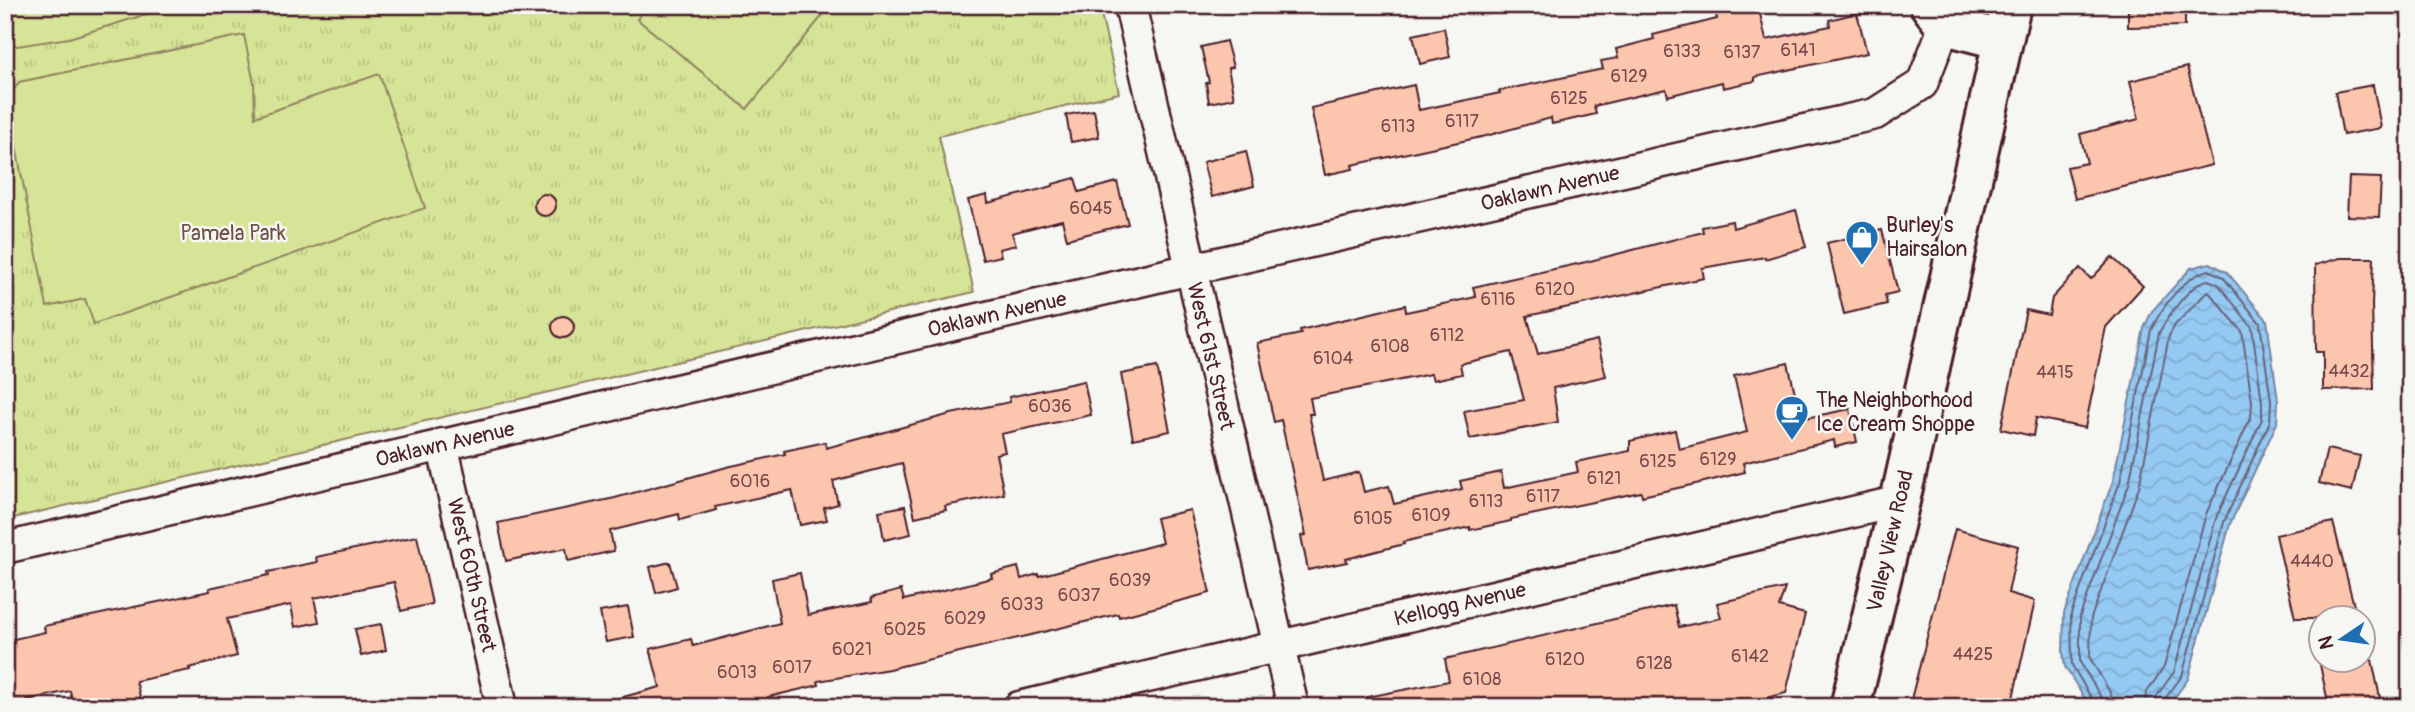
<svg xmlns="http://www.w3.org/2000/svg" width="2415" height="712" font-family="Pangolin,sans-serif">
<defs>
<pattern id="park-tufts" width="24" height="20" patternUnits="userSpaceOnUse" patternTransform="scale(1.75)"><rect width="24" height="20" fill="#d6e497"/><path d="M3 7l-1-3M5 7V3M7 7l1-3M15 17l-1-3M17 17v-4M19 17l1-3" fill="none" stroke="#b9c382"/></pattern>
<pattern id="water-waves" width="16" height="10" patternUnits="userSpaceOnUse" patternTransform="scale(1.75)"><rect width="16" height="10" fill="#94c9f2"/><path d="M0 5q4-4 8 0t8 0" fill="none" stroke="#81acd0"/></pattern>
</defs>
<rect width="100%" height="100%" fill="#f6f6f2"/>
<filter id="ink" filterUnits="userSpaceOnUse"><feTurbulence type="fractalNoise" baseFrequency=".0143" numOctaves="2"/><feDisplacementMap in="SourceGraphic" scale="14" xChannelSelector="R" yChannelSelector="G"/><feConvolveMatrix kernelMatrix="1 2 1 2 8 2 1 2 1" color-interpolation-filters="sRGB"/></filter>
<g filter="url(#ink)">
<polygon fill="url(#park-tufts)" stroke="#908261" stroke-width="2" points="5,5 1099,5 1119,93 939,136 974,292 5,520"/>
<g fill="#d6e497" stroke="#908261" stroke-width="2">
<polygon points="5,5 177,5 69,38 17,46 5,39"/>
<polygon points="648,5 831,5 747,109 637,19"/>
<polygon points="244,35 254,83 255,117 379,74 425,208 94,324 85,299 47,307 7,100 19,82"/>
</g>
<polygon fill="url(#water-waves)" stroke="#7685a2" stroke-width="2" points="2210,263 2227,272 2267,320 2278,401 2277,423 2230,524 2188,679 2168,707 2090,707 2065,667 2063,652 2064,613 2113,481 2144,328 2152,311 2191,268"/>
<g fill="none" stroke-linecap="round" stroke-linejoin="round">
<g stroke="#68637b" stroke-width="2">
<path d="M2094,707l-1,-6 -21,-36 -1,-51 49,-132 31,-152c11,-23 33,-54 58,-60l14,7 37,46 11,78 -1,20 -46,101 -42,154 -18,24 -1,7"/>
<path d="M2103,707l-2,-10 -21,-35v-46l49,-132 30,-151c8,-16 32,-50 49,-53l10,4 34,43 10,75v17l-46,99 -42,154 -18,25 -2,10"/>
<polyline points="2114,707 2111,694 2090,658 2091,618 2139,487 2169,336 2175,325 2208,291 2242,331 2252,402 2251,417 2206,514 2164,667 2147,692 2144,707"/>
</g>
</g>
<g fill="#fcc6ae" stroke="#4a1f2b" stroke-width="2">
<polygon points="1755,5 1758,5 1766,40 1830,26 1829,20 1857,13 1867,53 1755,77 1755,81 1723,88 1722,82 1668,96 1666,89 1594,106 1596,114 1552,124 1551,118 1486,136 1352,165 1353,169 1325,175 1311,108 1414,85 1419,110 1500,93 1499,91 1603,69 1601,61 1618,58 1616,49 1654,39 1653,35 1717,19 1716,14"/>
<polygon points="2128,5 2185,5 2185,26 2128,27"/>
<polygon points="1444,28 1450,57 1420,64 1413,35"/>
<polygon points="1226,41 1233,67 1228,68 1234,98 1209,103 1206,83 1209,82 1201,47"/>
<polygon points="2187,67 2212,165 2075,199 2067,167 2087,163 2080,134 2139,119 2130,81"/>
<polygon points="2373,85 2381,128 2343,135 2335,92"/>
<polygon points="1094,110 1099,137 1071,142 1066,115"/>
<polygon points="1246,151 1254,186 1212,197 1203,162"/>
<polygon points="2349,177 2381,178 2379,217 2347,216"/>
<polygon points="1075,178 1079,192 1117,182 1128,224 1067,239 1062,220 1012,233 1016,245 999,249 1001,256 983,260 968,200 987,195 988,203 1053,186 1053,184"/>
<circle cx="545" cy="205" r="11"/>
<polygon points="1796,210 1806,247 1765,259 1765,257 1702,268 1704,278 1527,316 1538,354 1597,340 1606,376 1553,388 1558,422 1470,439 1464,411 1524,400 1511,352 1460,364 1462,374 1433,380 1431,374 1310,398 1313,414 1309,414 1323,481 1359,472 1364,492 1389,486 1394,504 1462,489 1460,481 1501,472 1504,488 1578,472 1576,462 1630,451 1630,441 1675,430 1679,449 1747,432 1734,376 1788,363 1801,419 1850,409 1857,442 1835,447 1834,440 1743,463 1745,472 1700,483 1642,496 1641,492 1511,519 1511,521 1470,530 1470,527 1403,542 1404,544 1346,559 1347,562 1308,570 1301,536 1306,535 1281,420 1274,422 1257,343 1301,334 1300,330 1405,305 1406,312 1476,297 1473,287 1586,262 1703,232 1702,227 1732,221 1733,228"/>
<polygon points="1882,230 1898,292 1885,295 1887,304 1844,314 1827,243"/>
<polygon points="2112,257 2143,286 2106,327 2085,428 2036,418 2033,436 2001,429 2026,310 2049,315 2052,298 2080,268 2091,279"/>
<polygon points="2340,258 2374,258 2372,304 2374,389 2323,390 2323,352 2316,352 2315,265"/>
<circle cx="563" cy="327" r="11"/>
<polygon points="1157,367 1170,431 1133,439 1121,374"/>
<polygon points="1084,381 1091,415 1001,434 1005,452 996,454 1004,494 945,506 946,510 915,517 902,463 833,481 838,504 824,508 827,520 800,525 792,490 715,507 716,510 680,520 679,514 610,531 614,551 568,561 566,548 506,561 498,523 615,498 727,467 785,454 784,451 825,442 826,448 951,414 1010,402 1009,397"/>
<polygon points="2327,449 2360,456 2352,491 2319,483"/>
<polygon points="905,506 911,534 884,540 879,511"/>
<polygon points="1190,510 1210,593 1119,617 1118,614 889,669 818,681 819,685 768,697 769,701 747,707 613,707 612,700 660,687 650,649 691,639 693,646 780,623 772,579 800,573 808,615 872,602 871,598 901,590 904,600 992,578 991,574 1018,567 1021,579 1038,574 1039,576 1162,543 1156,518"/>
<polygon points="2333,522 2357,618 2295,618 2276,535"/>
<polygon points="1955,529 2018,546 2008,593 2035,601 2011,707 1909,707"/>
<polygon points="417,536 432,604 401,611 394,582 314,598 319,622 295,627 291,605 227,619 237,656 189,668 190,670 136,681 141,700 110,707 108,697 73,704 70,691 26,700 28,707 5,707 5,641 45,632 44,626 210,591 209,588 269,575 268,572 317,562 316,557"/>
<polygon points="670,562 677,587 656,593 650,567"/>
<polygon points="1785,588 1779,607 1805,614 1786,693 1730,707 1368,707 1367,697 1449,681 1445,659 1674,605 1679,627 1721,618 1717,603"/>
<polygon points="628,607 634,637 606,642 600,612"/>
<polygon points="381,624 386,650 361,656 355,629"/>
<polygon points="2319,660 2372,660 2382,707 2329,707"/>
</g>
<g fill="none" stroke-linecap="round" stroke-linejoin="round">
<defs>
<g id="street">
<polyline points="1130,5 1293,707"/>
<polyline points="442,444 502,707"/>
<polyline points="5,548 1191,269 1875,114 1922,84 1945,25"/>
<polyline points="1019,707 1900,501"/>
</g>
<g id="secondary">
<polyline points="1930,5 1945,25 2002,40"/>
<polyline points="1850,707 1900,501 2011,5"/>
</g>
</defs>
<use href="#street" stroke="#4a1f2b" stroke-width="35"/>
<use href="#secondary" stroke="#4a1f2b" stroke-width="44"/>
<use href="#street" stroke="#f6f6f2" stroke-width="30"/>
<use href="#secondary" stroke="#f6f6f2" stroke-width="38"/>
</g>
</g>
<defs>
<symbol id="shop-pin" viewBox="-11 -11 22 30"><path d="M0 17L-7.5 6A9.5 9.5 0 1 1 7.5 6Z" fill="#1f6fb2" stroke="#f6f6f2"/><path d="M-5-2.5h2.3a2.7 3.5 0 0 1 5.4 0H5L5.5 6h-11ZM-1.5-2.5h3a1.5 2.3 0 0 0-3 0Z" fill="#fff"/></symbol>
<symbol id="cafe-pin" viewBox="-11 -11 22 30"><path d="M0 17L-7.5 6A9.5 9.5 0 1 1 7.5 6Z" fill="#1f6fb2" stroke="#f6f6f2"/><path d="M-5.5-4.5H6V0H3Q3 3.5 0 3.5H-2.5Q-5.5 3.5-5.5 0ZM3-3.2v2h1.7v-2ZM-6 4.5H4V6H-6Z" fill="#fff"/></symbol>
</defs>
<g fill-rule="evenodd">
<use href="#shop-pin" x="1843" y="218" width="38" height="52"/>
<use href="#cafe-pin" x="1773" y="393" width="38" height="52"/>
</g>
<g text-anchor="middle" stroke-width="5" stroke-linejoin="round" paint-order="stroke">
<g font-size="18" fill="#76494c">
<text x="1798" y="56">6141</text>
<text x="1682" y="57">6133</text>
<text x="1742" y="58">6137</text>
<text x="1629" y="82">6129</text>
<text x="1569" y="104">6125</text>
<text x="1462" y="127">6117</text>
<text x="1398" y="132">6113</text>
<text x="1091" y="214">6045</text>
<text x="1555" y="295">6120</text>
<text x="1498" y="305">6116</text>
<text x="1447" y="341">6112</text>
<text x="1390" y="352">6108</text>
<text x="1333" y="364">6104</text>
<text x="2349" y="377">4432</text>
<text x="2055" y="378">4415</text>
<text x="1050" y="412">6036</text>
<text x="1718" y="465">6129</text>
<text x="1658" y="467">6125</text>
<text x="1604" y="484">6121</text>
<text x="750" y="487">6016</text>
<text x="1543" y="502">6117</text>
<text x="1486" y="507">6113</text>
<text x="1431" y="521">6109</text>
<text x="1373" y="524">6105</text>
<text x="2312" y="567">4440</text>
<text x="1130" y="586">6039</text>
<text x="1079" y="601">6037</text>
<text x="1022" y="610">6033</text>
<text x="965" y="624">6029</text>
<text x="905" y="635">6025</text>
<text x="852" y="655">6021</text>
<text x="1973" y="660">4425</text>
<text x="1750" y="662">6142</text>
<text x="1565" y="665">6120</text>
<text x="1654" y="669">6128</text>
<text x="792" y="673">6017</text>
<text x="737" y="678">6013</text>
<text x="1482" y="685">6108</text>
</g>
<g font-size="21" fill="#4a1f2b" stroke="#f6f6f2">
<text transform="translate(1550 188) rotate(-13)" y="7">Oaklawn Avenue</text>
<text transform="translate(997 314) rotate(-13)" y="7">Oaklawn Avenue</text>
<text transform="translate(1211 356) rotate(77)" y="7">West 61st Street</text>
<text transform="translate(445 444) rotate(-13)" y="7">Oaklawn Avenue</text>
<text transform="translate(1890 541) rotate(-77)" y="7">Valley View Road</text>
<text transform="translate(472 575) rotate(77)" y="7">West 60th Street</text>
<text transform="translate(1460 604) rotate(-13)" y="7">Kellogg Avenue</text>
</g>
<g font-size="21" fill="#4a1f2b" stroke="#f6f6f2" text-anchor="start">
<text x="1886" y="232">Burley's<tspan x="1886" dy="24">Hairsalon</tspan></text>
<text x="1816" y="407">The Neighborhood<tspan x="1816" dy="24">Ice Cream Shoppe</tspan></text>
</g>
<g font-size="21" fill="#6d5046" stroke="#f6f6f2">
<text x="233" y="240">Pamela Park</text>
</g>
</g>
<rect width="2415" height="712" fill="none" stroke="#f6f6f2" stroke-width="28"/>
<rect x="14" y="14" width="2387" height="684" fill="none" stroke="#4a1f2b" stroke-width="2.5" filter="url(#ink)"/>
<g transform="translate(2342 639) rotate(257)"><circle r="33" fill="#f6f6f2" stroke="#b1a0a2" stroke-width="2"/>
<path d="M0-5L12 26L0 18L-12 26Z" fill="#1f6fb2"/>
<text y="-10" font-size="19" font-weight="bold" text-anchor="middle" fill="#4a1f2b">N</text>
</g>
</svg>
